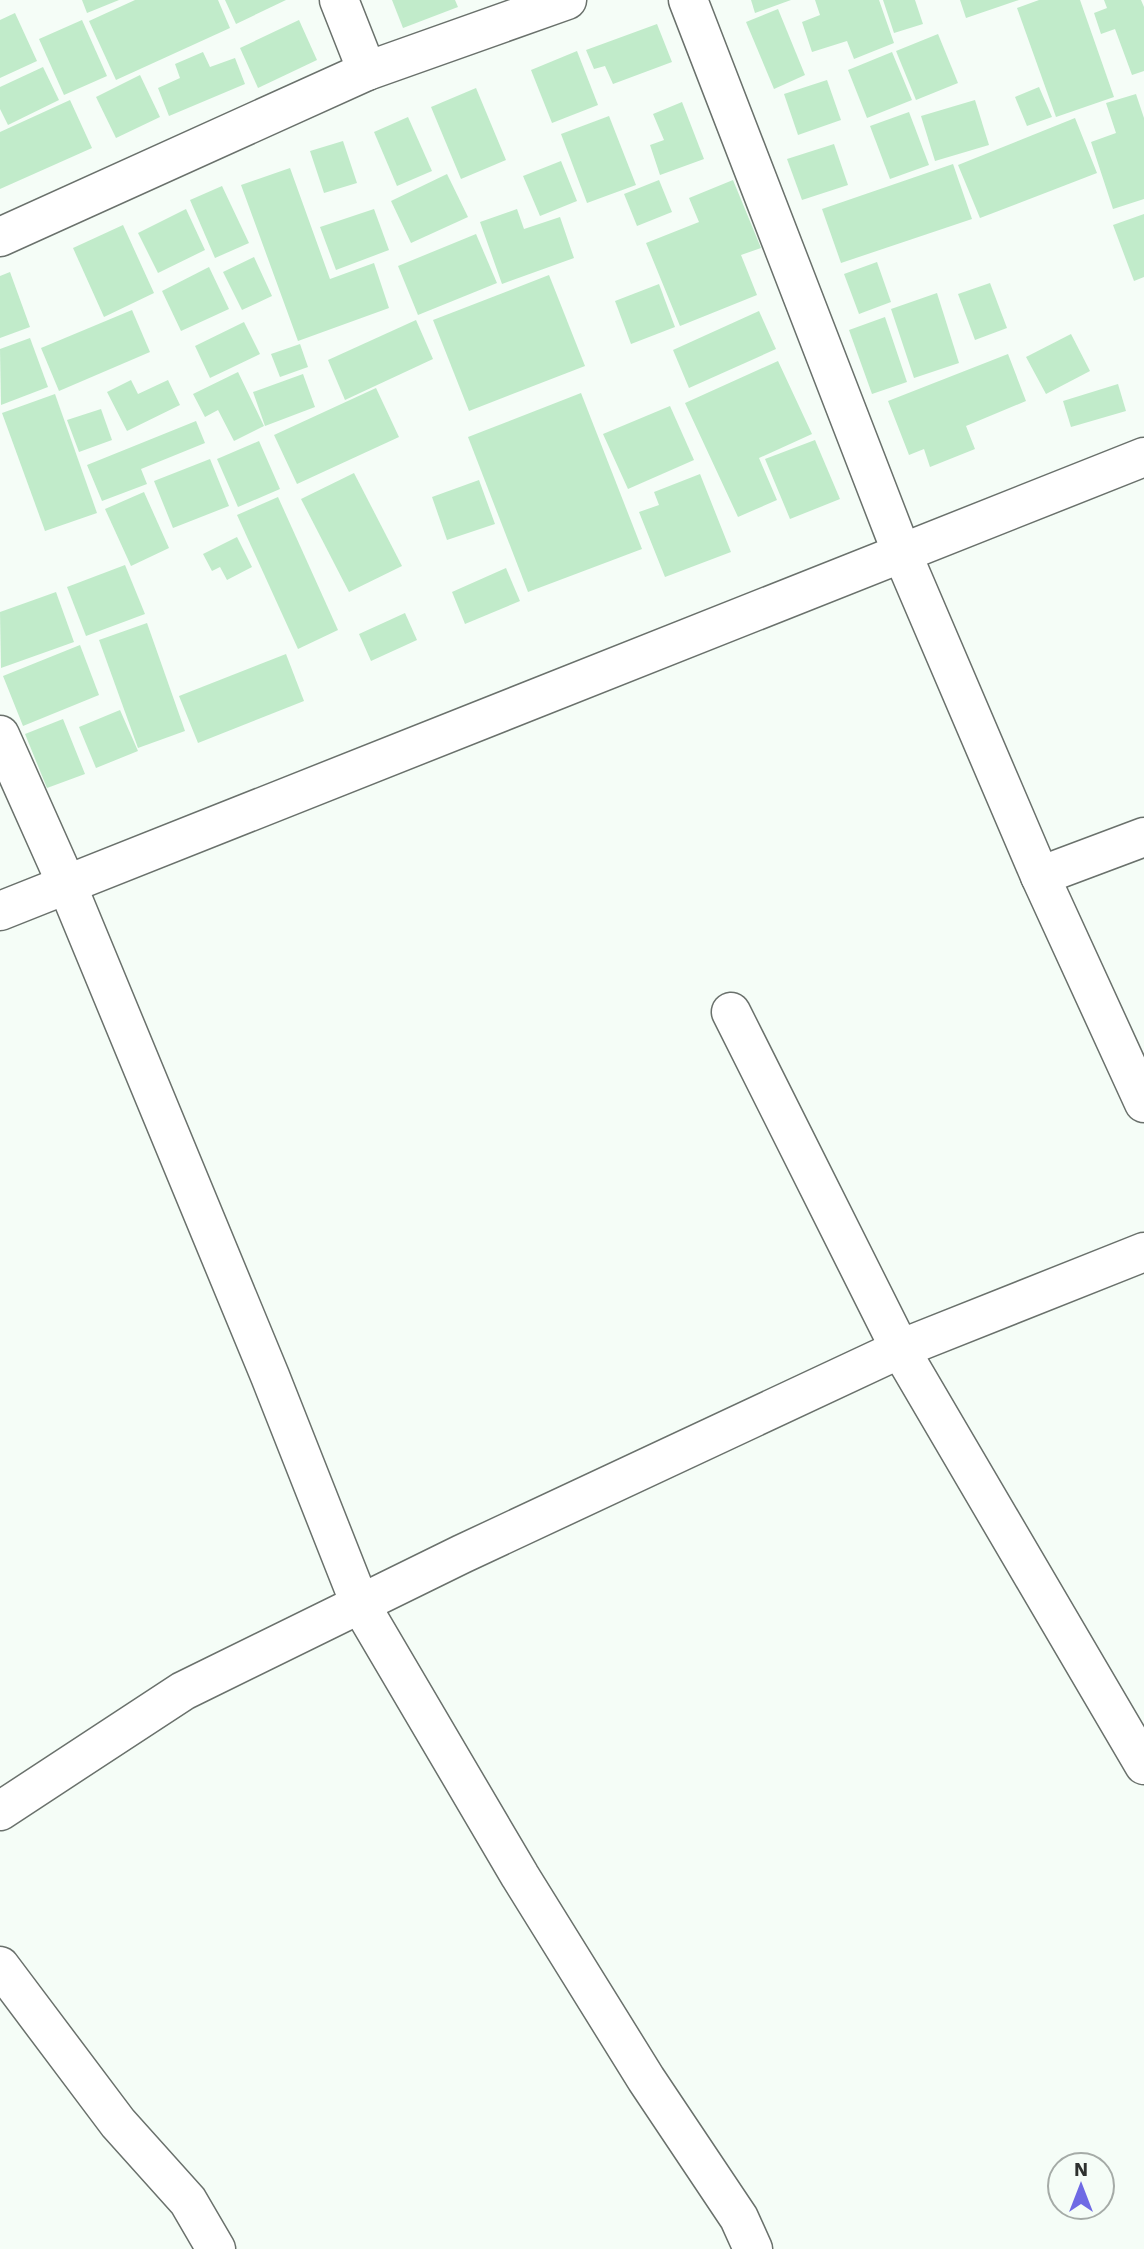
<svg xmlns="http://www.w3.org/2000/svg" width="1144" height="2249" font-family="'Work Sans',sans-serif">
<rect width="100%" height="100%" fill="#f5fdf7"/>
<g fill="#c1ebca">
<polygon points="82,0 119,0 87,13"/>
<polygon points="135,0 218,0 230,28 116,80 89,21"/>
<polygon points="225,0 286,0 236,24"/>
<polygon points="392,0 455,0 458,7 403,28"/>
<polygon points="751,0 791,0 755,13"/>
<polygon points="815,0 879,0 894,43 854,59 847,41 812,52 802,22 820,15"/>
<polygon points="883,0 915,0 923,24 894,33"/>
<polygon points="960,0 1019,0 966,18"/>
<polygon points="1039,0 1080,0 1114,97 1056,117 1017,8"/>
<polygon points="1104,0 1141,0 1144,7 1144,71 1132,75 1115,29 1101,34 1094,13 1107,8"/>
<polygon points="778,9 805,75 774,89 746,22"/>
<polygon points="15,13 37,61 0,78 0,20"/>
<polygon points="82,20 107,76 64,95 39,39"/>
<polygon points="299,20 317,60 258,88 240,48"/>
<polygon points="657,24 672,62 613,84 605,66 594,69 586,50"/>
<polygon points="938,34 958,83 916,100 896,51"/>
<polygon points="577,51 598,105 552,123 531,70"/>
<polygon points="203,52 210,67 235,58 245,84 169,116 158,88 180,78 175,64"/>
<polygon points="892,52 912,100 867,118 848,70"/>
<polygon points="43,67 59,100 8,125 0,109 0,87"/>
<polygon points="140,75 160,117 116,138 96,97"/>
<polygon points="827,80 841,120 798,135 784,94"/>
<polygon points="1039,87 1052,117 1027,126 1015,97"/>
<polygon points="476,88 506,160 461,179 431,107"/>
<polygon points="1136,94 1144,118 1144,199 1113,209 1091,142 1116,133 1106,103"/>
<polygon points="70,100 92,148 0,189 0,132"/>
<polygon points="975,100 989,145 935,161 921,116"/>
<polygon points="682,102 704,159 660,175 650,145 664,140 653,114"/>
<polygon points="909,112 929,165 890,179 870,126"/>
<polygon points="609,116 636,185 587,203 561,134"/>
<polygon points="408,117 432,171 397,186 374,132"/>
<polygon points="1075,118 1097,173 980,218 958,165"/>
<polygon points="343,141 357,183 324,193 310,151"/>
<polygon points="834,144 848,185 802,200 787,159"/>
<polygon points="561,161 577,201 540,216 523,176"/>
<polygon points="953,164 972,219 841,263 822,209"/>
<polygon points="290,168 330,279 374,263 389,308 298,341 241,185"/>
<polygon points="447,174 468,217 411,243 391,201"/>
<polygon points="659,180 672,212 637,226 624,194"/>
<polygon points="733,180 761,248 741,255 757,295 680,326 646,243 699,222 689,198"/>
<polygon points="222,186 249,243 215,258 190,200"/>
<polygon points="186,209 205,250 158,273 138,233"/>
<polygon points="374,209 389,250 336,270 320,227"/>
<polygon points="517,209 524,229 560,217 574,258 502,284 480,222"/>
<polygon points="1144,214 1144,277 1134,281 1113,225"/>
<polygon points="123,225 154,293 104,317 73,248"/>
<polygon points="476,234 497,283 418,315 398,266"/>
<polygon points="254,257 272,296 242,310 223,272"/>
<polygon points="877,262 891,302 859,314 844,274"/>
<polygon points="209,267 229,309 181,331 162,291"/>
<polygon points="10,272 30,327 0,338 0,276"/>
<polygon points="549,275 585,366 469,411 433,320"/>
<polygon points="990,283 1007,328 975,340 958,294"/>
<polygon points="659,284 675,327 631,344 615,301"/>
<polygon points="937,293 959,363 914,378 891,309"/>
<polygon points="132,310 150,352 59,391 41,348"/>
<polygon points="759,311 776,349 689,388 673,350"/>
<polygon points="885,317 907,382 872,394 849,330"/>
<polygon points="416,320 433,359 345,400 328,360"/>
<polygon points="244,322 260,354 210,378 195,346"/>
<polygon points="1071,334 1090,371 1046,394 1026,357"/>
<polygon points="30,338 48,387 1,405 0,349"/>
<polygon points="300,344 308,367 280,377 271,354"/>
<polygon points="1008,354 1026,401 966,426 975,449 930,467 924,449 909,455 888,401"/>
<polygon points="778,361 812,434 759,458 777,500 738,517 685,403"/>
<polygon points="238,372 264,426 234,441 218,410 205,417 193,394"/>
<polygon points="303,374 315,407 265,426 253,392"/>
<polygon points="131,380 138,394 168,380 180,405 127,431 107,392"/>
<polygon points="1118,384 1126,411 1071,427 1063,401"/>
<polygon points="376,388 399,437 297,484 274,435"/>
<polygon points="581,393 642,549 528,592 468,437"/>
<polygon points="55,394 97,513 45,531 2,413"/>
<polygon points="670,406 694,460 628,489 603,434"/>
<polygon points="101,409 112,440 79,452 67,420"/>
<polygon points="196,421 205,443 141,469 147,484 102,501 87,465"/>
<polygon points="815,440 840,499 790,519 765,459"/>
<polygon points="259,441 280,489 238,507 217,459"/>
<polygon points="210,459 229,506 173,528 154,481"/>
<polygon points="354,473 402,566 349,592 301,499"/>
<polygon points="700,474 731,552 665,577 639,512 659,505 654,492"/>
<polygon points="479,480 495,524 447,540 432,497"/>
<polygon points="144,492 169,548 131,566 105,509"/>
<polygon points="278,497 338,630 298,649 237,515"/>
<polygon points="237,537 252,567 227,580 220,567 212,571 203,554"/>
<polygon points="125,565 145,614 86,636 67,587"/>
<polygon points="506,568 520,601 465,624 452,592"/>
<polygon points="56,592 74,642 1,668 0,612"/>
<polygon points="405,613 417,640 371,661 359,634"/>
<polygon points="147,623 185,731 138,748 99,640"/>
<polygon points="80,645 99,695 23,726 3,676"/>
<polygon points="286,654 304,701 198,743 179,696"/>
<polygon points="120,710 138,751 96,768 79,727"/>
<polygon points="63,719 85,774 47,788 25,734"/>
</g>
<g fill="none" stroke-linecap="round" stroke-linejoin="round">
<defs>
<g id="minor">
<polyline points="339,0 367,71"/>
<polyline points="688,0 901,551 1040,876 1144,1103"/>
<polyline points="0,237 367,71 567,0"/>
<polyline points="0,735 67,885 270,1376 360,1604 520,1876 646,2079 739,2218 753,2249"/>
<polyline points="1040,876 1144,837"/>
<polyline points="731,1012 900,1349 1144,1765"/>
<polyline points="0,1811 183,1691 462,1554 900,1349 1144,1252"/>
<polyline points="0,1966 118,2123 188,2201 216,2249"/>
</g>
<polyline id="tertiary" points="0,911 1144,457"/>
</defs>
<use href="#minor" stroke="#6a716c" stroke-width="41"/>
<use href="#tertiary" stroke="#6a716c" stroke-width="41"/>
<use href="#minor" stroke="#fff" stroke-width="38"/>
<use href="#tertiary" stroke="#fff" stroke-width="38"/>
</g>
<g transform="translate(1081 2186)"><circle r="33" fill="#f5fdf7" stroke="#a5aba7" stroke-width="2"/>
<path d="M0-5L12 26L0 18L-12 26Z" fill="#6f6ae4"/>
<text y="-10" font-size="19" font-weight="bold" text-anchor="middle" fill="#2e312f">N</text>
</g>
</svg>
